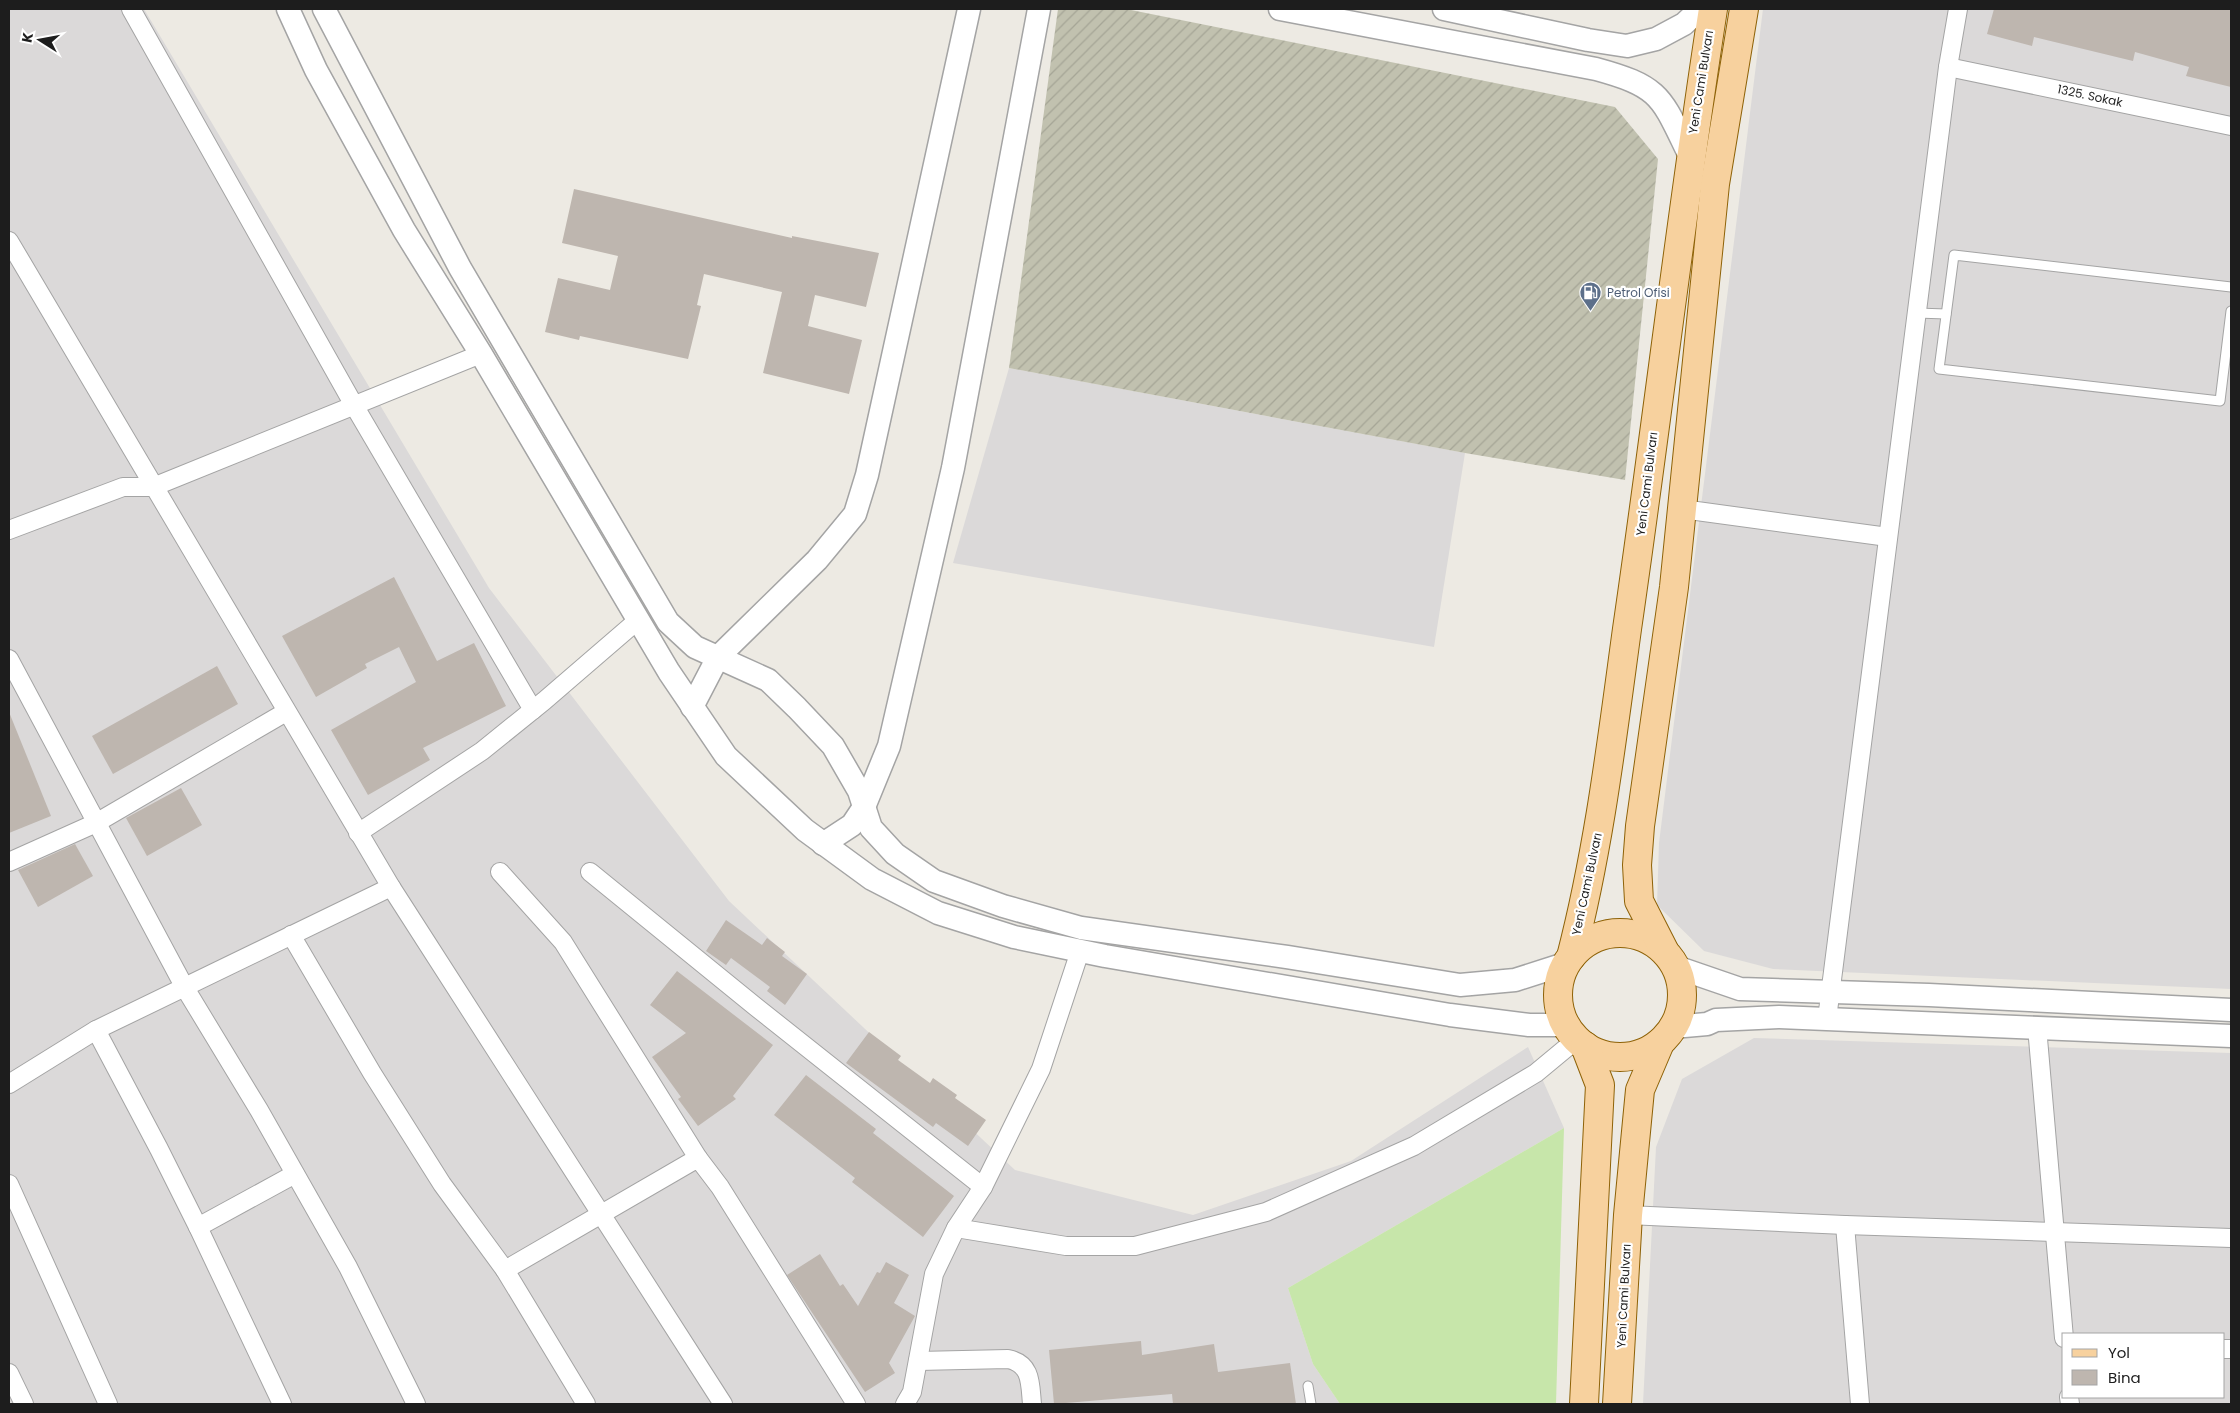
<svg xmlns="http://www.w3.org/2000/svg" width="2240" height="1413" font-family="Poppins,sans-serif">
<defs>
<pattern id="construction-furrows" width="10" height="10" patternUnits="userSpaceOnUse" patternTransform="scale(1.25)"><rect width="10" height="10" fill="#c1c1af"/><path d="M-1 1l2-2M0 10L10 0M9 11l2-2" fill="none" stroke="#a5a596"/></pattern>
</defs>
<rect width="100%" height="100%" fill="#edeae3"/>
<g fill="#dbd9d9" fill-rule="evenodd">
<polygon points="9,9 144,9 489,588 729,901 1015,1170 1193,1215 1351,1161 1528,1047 1564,1128 1288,1288 1313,1364 1340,1404 9,1404"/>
<polygon points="1763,9 2231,9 2231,989 1773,969 1704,951 1657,905 1659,843"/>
<polygon points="1009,368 1465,453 1434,647 953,563"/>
<path d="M1754,1038l477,15v351h-588l13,-257 26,-68zM2064,1334h160v63h-160z"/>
</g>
<polygon fill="url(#construction-furrows)" points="1058,9 1126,9 1615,107 1658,159 1625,480 1465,453 1009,368"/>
<polygon fill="#c7e6aa" points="1564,1128 1556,1404 1340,1404 1313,1364 1288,1288"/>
<g fill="#beb6af">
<polygon points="1994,9 2231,9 2231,87 2186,76 2189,67 2135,52 2133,61 2034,37 2032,46 1987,34"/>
<polygon points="574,189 792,238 792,236 879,253 866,307 815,295 808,326 862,340 849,394 763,373 782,292 704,274 697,305 701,306 688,359 580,336 579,340 545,332 558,278 610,290 618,256 562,243"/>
<polygon points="394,577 437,661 474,643 506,706 423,748 430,760 368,795 331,730 416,682 399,647 365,664 367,668 316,697 282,636"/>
<polygon points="217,666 238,704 113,774 92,736"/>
<polygon points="9,712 51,816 9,833"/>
<polygon points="181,788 202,825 147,856 126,818"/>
<polygon points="75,844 93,876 38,907 18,870"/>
<polygon points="726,920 762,945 767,938 785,952 782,956 807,974 785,1005 767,991 770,987 731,958 726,965 706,951"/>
<polygon points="677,971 773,1045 733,1096 736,1099 698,1126 678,1099 681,1097 652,1057 686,1033 650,1005"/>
<polygon points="869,1032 901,1056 898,1060 930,1083 933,1078 957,1095 955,1098 986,1120 968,1146 936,1123 933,1127 846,1063"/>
<polygon points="806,1075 876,1129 873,1133 954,1196 923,1237 852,1182 855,1178 774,1115"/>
<polygon points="820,1254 840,1286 843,1284 858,1306 877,1272 880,1273 886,1262 909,1275 894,1303 915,1316 889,1363 895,1373 865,1392 787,1275"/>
<polygon points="1141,1341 1142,1355 1214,1344 1218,1372 1290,1363 1296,1404 1173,1404 1172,1394 1054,1404 1049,1350"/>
</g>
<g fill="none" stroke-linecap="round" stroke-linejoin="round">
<defs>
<g id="service">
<polyline points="2231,287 1954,255 1939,369 2220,401 2231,311"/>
<polyline points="1917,313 1946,314"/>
<polyline points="1308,1386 1311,1404"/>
</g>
<g id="minor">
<polyline points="131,9 355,407 533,710"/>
<polyline points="1948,67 2231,126"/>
<polyline points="9,241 391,887 723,1404"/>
<polyline points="1682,509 1888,537"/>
<polyline points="9,530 123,487 153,487 481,354"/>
<polyline points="9,659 185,988 259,1110 348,1267 416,1404"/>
<polyline points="358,833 482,751 544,701 638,620"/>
<polyline points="9,862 96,823 286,712"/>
<polyline points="500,872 563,942 698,1158"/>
<polyline points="590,872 756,1007 983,1187"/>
<polyline points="291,935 372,1073 442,1184 505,1270 698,1158 720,1187 856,1404"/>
<polyline points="1827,1019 1948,67 1958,9"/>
<polyline points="2037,1027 2064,1338"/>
<polyline points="96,1030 159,1149 198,1227"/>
<polyline points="9,1084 96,1030 391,887"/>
<polyline points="9,1184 108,1404"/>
<polyline points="1628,1215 1845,1225 2231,1238"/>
<polyline points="1845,1225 1860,1404"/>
<polyline points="956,1228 1066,1246 1135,1246 1266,1212 1414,1146 1536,1073 1577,1039"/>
<polyline points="505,1270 586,1404"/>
<polyline points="2224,1349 2231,1349"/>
<path d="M918,1361l90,-2c24,5 22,25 24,45"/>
<polyline points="9,1373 24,1404"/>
<polyline points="2069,1397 2070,1404"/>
<polyline points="282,1404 198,1227 295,1174"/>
<polyline points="905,1404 912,1392 934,1274 956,1228 983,1187 1041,1069 1080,951"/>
</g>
<g id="tertiary">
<polyline points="288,9 316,70 404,230 481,354 669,672 726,756 805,830 872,879 938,913 1014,937 1105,956 1450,1015 1529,1025 1565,1025"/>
<polyline points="324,9 460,268 668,622 695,647 768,680 797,708 833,746 859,791 871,828 895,854 934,881 1003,906 1081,928 1287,957 1460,985 1515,980 1568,963"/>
<path d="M1280,9l316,60c66,18 65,28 94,87"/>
<polyline points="1444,9 1588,40 1627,46 1656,39 1684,24 1700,9"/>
<polyline points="692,707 718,657 817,560 855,514 867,475 969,9"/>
<polyline points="823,844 852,825 864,807 889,746 953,468 1039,9"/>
<polyline points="1676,967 1740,989 1929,995 2231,1010"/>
<polyline points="1673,1027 1707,1024 1716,1020 1779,1017 2231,1036"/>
</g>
<g id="primary">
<circle cx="1620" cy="995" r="62"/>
<polyline points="1664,950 1639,901 1637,865 1640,826 1674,587 1715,184 1744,9"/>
<path d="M1571,957c28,-108 41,-218 56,-328 30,-206 54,-414 86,-620"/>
<polyline points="1584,1404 1600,1085 1585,1046"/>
<polyline points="1617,1404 1628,1215 1640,1090 1660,1043"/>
</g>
</defs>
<use href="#service" stroke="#a4a4a4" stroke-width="11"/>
<use href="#minor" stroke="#a4a4a4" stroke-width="20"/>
<use href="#tertiary" stroke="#a4a4a4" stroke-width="25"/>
<use href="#primary" stroke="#8e6207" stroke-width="30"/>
<use href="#service" stroke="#fff" stroke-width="9"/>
<use href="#minor" stroke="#fff" stroke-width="18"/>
<use href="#tertiary" stroke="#fff" stroke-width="22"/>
<use href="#primary" stroke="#f7d19e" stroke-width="28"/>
</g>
<defs>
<symbol id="fuel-pin" viewBox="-11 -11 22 30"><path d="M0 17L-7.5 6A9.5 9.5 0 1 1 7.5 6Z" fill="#5c6f8a" stroke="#fff"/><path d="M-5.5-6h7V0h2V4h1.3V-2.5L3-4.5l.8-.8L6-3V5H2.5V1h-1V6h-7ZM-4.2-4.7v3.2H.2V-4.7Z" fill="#fff"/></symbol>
</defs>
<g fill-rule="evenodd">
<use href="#fuel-pin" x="1578" y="280" width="25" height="34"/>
</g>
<g text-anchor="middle" stroke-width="4.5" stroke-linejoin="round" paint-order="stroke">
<g font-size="12" fill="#1d1d1d" stroke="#fff">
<text transform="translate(1701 82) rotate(-81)" y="4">Yeni Cami Bulvarı</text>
<text transform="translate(2090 96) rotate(12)" y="4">1325. Sokak</text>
<text transform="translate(1647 484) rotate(-83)" y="4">Yeni Cami Bulvarı</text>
<text transform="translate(1587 884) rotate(-78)" y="4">Yeni Cami Bulvarı</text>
<text transform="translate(1624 1296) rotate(-87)" y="4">Yeni Cami Bulvarı</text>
</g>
<g font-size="12" fill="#4e5e75" stroke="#fff" text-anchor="start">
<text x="1607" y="297">Petrol Ofisi</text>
</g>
</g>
<rect width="2240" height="1413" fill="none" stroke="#1d1d1d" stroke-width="20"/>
<rect x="2062" y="1333" width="162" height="65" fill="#ffffff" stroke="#a5a5a5"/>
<rect x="2072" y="1349" width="25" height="8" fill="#f7d19e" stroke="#a5a5a5"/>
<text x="2108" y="1358" font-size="15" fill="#1d1d1d">Yol</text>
<rect x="2072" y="1370" width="25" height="15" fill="#beb6af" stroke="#a5a5a5"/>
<text x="2108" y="1383" font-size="15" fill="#1d1d1d">Bina</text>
<g transform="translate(40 40) rotate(281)" stroke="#ffffff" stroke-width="4" paint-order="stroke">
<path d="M0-4L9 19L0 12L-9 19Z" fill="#1d1d1d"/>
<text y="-8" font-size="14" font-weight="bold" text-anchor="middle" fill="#1d1d1d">K</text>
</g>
</svg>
